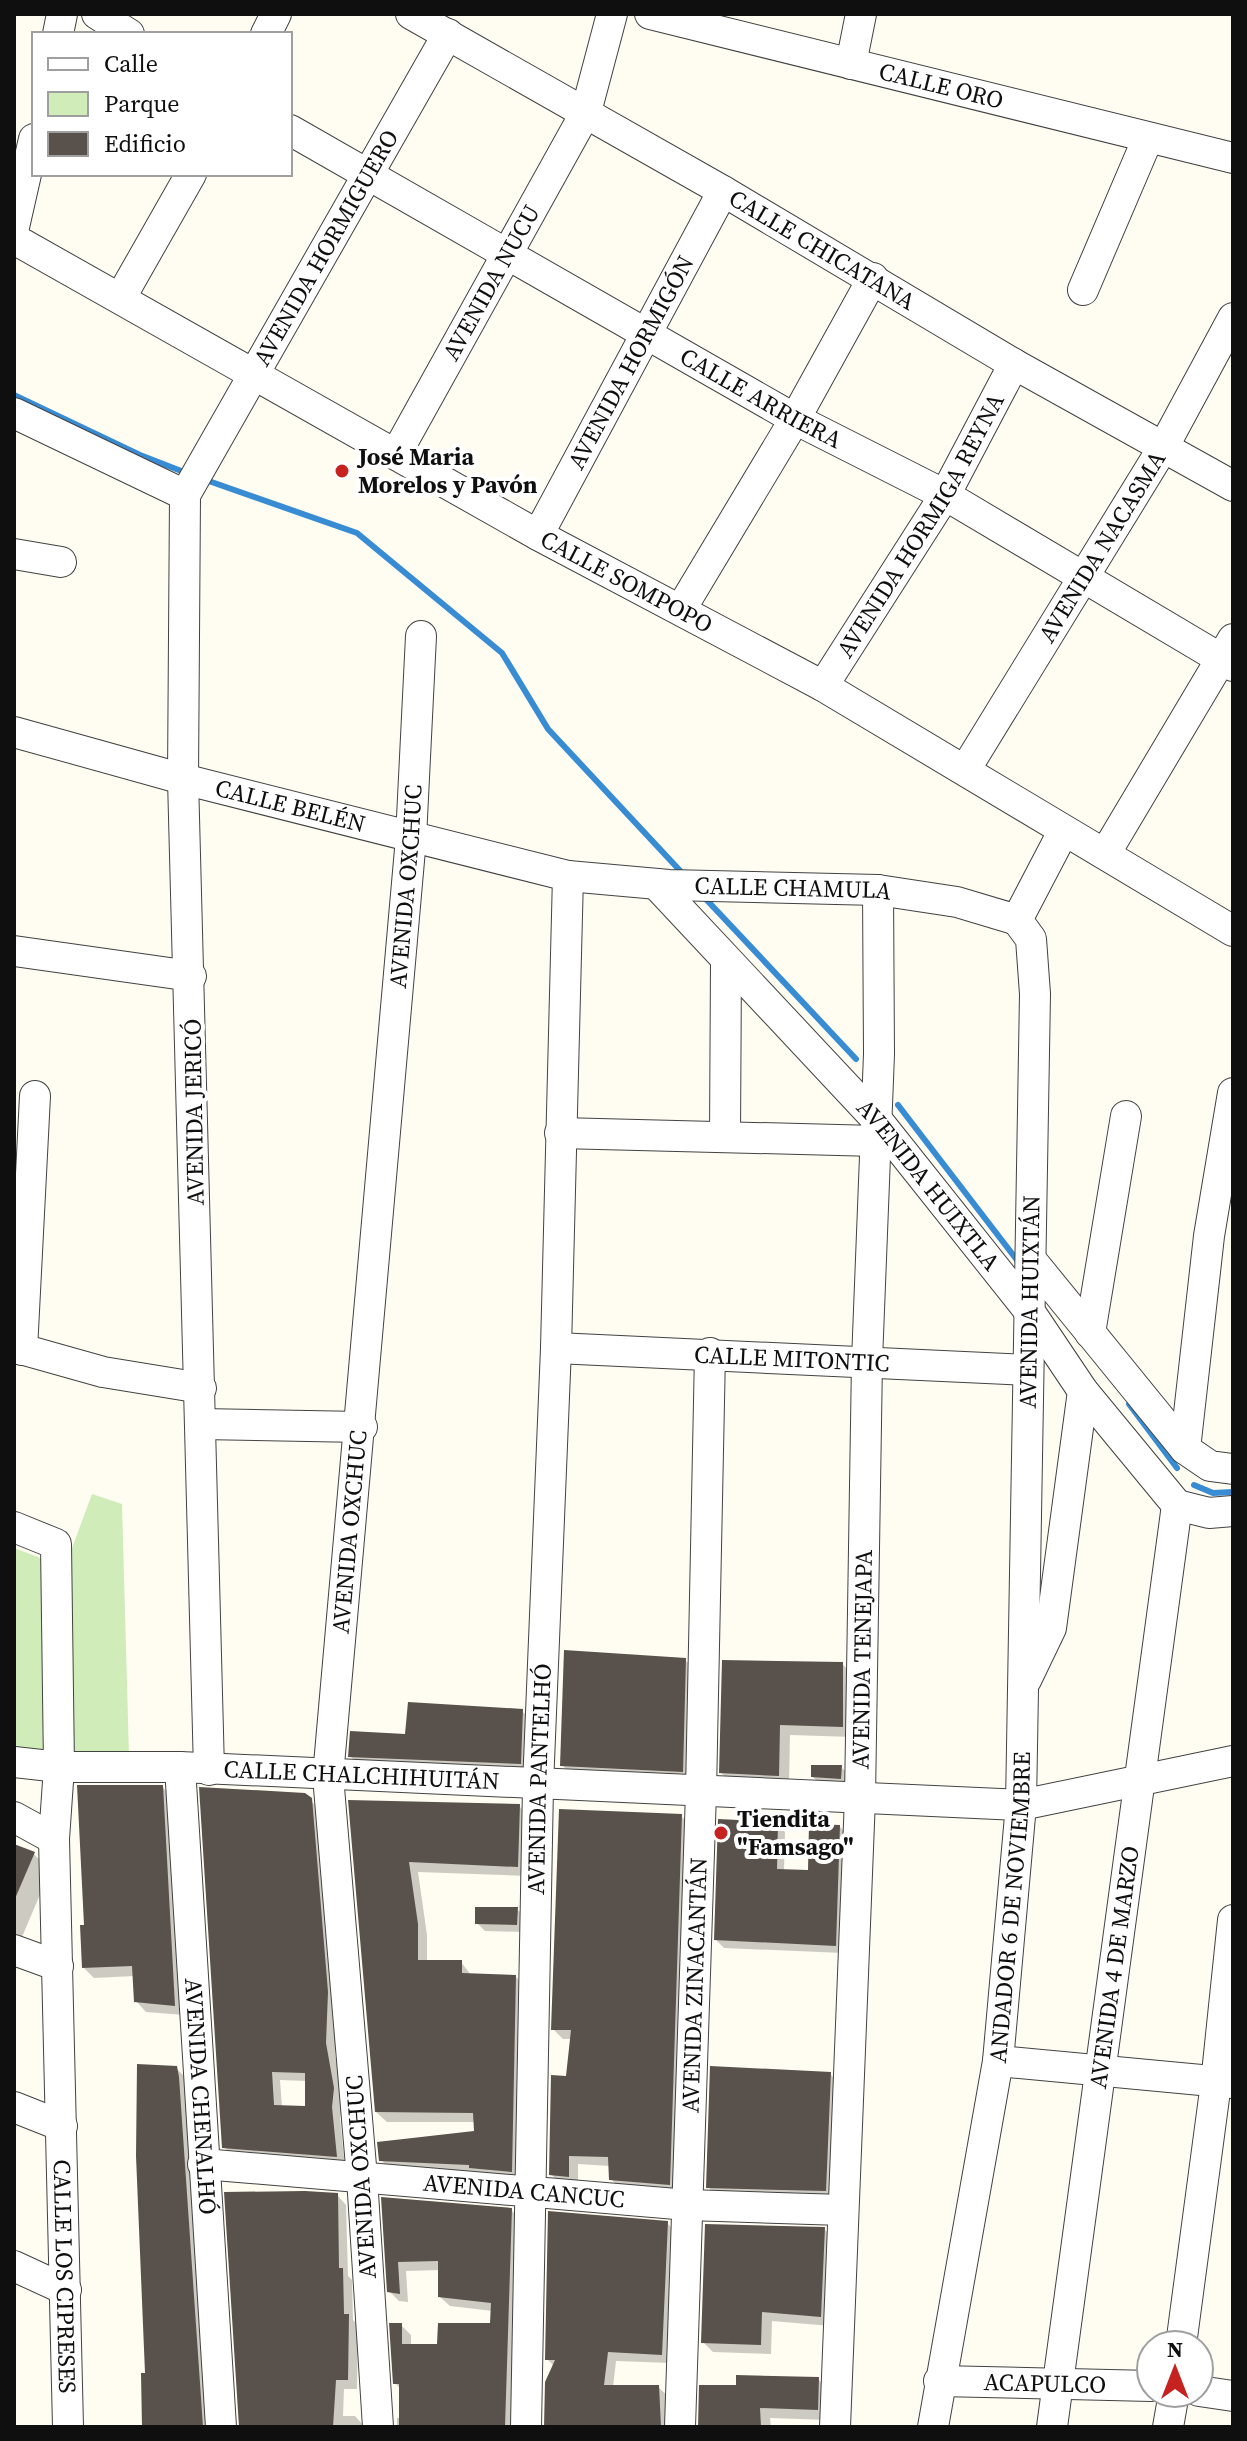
<svg xmlns="http://www.w3.org/2000/svg" width="1247" height="2441" font-family="'Source Serif 4',serif">
<rect width="100%" height="100%" fill="#fffdf2"/>
<polygon fill="#d0ecb9" points="92,1494 122,1504 129,1756 72,1762 14,1746 14,1548 65,1567"/>
<g fill="#0003" fill-rule="evenodd">
<polygon points="685,1660 693,1668 691,1779 570,1773 562,1765"/>
<polygon points="842,1664 853,1674 853,1737 790,1735 789,1786 732,1783 721,1773"/>
<polygon points="522,1711 533,1722 531,1774 361,1767 350,1756"/>
<polygon points="841,1767 849,1775 849,1786 821,1785 813,1777"/>
<polygon points="162,1787 173,1797 184,2015 146,2012 136,2001 134,1976 94,1978 84,1968 86,1927"/>
<path d="M310,1800l10,10 17,193 -2,51 8,45 -3,19 5,48 -112,-10 -9,-9zM280,2080l27,1v28l-25,-2z"/>
<polygon points="350,1802 519,1806 529,1817 528,1876 418,1872 427,1935 427,1962 461,1962 471,1975 516,1977 526,1988 521,2181 391,2170 381,2160 476,2133 476,2122 387,2122 376,2112"/>
<polygon points="681,1816 691,1826 679,2194 621,2189 611,2179 610,2166 578,2164 578,2186 560,2184 551,2174 572,2039 563,2039 553,2029"/>
<polygon points="777,1824 785,1832 784,1871 810,1872 840,1827 848,1835 843,1953 724,1948 716,1940"/>
<polygon points="14,1846 34,1854 50,1871 19,1944 14,1942"/>
<polygon points="517,1909 525,1917 525,1932 485,1931 477,1923"/>
<polygon points="176,2068 186,2078 213,2427 144,2427"/>
<polygon points="830,2074 840,2084 835,2200 718,2197 708,2187"/>
<polygon points="337,2195 346,2205 348,2276 352,2280 353,2320 358,2325 357,2389 344,2389 343,2416 355,2416 365,2427 241,2427"/>
<polygon points="383,2199 511,2210 521,2220 515,2427 397,2427 397,2418 401,2418 401,2389 395,2383 401,2325 411,2335 411,2346 439,2346 492,2325 493,2311 450,2306 440,2297 440,2270 406,2271 408,2302 399,2301 389,2291"/>
<polygon points="667,2223 677,2233 671,2363 616,2361 613,2387 658,2387 668,2396 668,2427 546,2427 554,2366 547,2359"/>
<polygon points="824,2229 834,2239 831,2326 772,2321 771,2354 713,2352 703,2342"/>
<polygon points="818,2379 829,2390 828,2420 770,2418 771,2427 699,2427 738,2387"/>
</g>
<g fill="none" stroke-linecap="round" stroke-linejoin="round">
<g stroke="#388cd3" stroke-width="6">
<polyline points="14,395 140,455 189,474"/>
<polyline points="203,479 357,533 502,653 548,729 685,876"/>
<polyline points="703,896 856,1059"/>
<polyline points="898,1105 1020,1264"/>
<polyline points="1129,1404 1177,1468"/>
<polyline points="1194,1485 1213,1493 1233,1492"/>
</g>
</g>
<g fill="#59514b" fill-rule="evenodd">
<polygon points="564,1650 686,1658 683,1772 560,1766"/>
<polygon points="722,1660 843,1662 843,1727 780,1725 779,1776 719,1773"/>
<polygon points="408,1702 523,1709 521,1764 348,1757 350,1731 405,1734"/>
<polygon points="811,1765 842,1765 841,1779 811,1777"/>
<polygon points="77,1785 163,1785 175,2006 134,2002 132,1966 82,1968 80,1925 84,1925"/>
<path d="M199,1787l106,6 7,5 16,194 -2,51 8,45 -2,19 5,50 -115,-9zM272,2072l33,1v33l-31,-1z"/>
<polygon points="348,1800 520,1804 518,1867 409,1862 418,1924 418,1960 462,1960 462,1973 516,1975 512,2172 469,2168 469,2165 379,2161 377,2142 474,2131 473,2113 375,2112"/>
<polygon points="559,1809 682,1814 670,2185 609,2180 608,2157 569,2156 569,2177 549,2175 551,2075 566,2076 571,2030 551,2030"/>
<polygon points="718,1819 778,1822 777,1869 808,1870 809,1824 840,1825 836,1946 714,1940"/>
<polygon points="14,1844 35,1852 14,1901"/>
<polygon points="475,1907 518,1907 517,1925 475,1924"/>
<polygon points="137,2064 177,2066 179,2077 203,2427 142,2427 141,2373 145,2373 136,2156"/>
<polygon points="710,2066 831,2072 826,2191 706,2188"/>
<polygon points="305,2191 338,2193 339,2268 343,2268 344,2314 349,2314 348,2380 336,2380 333,2427 239,2427 224,2192"/>
<polygon points="381,2197 512,2208 505,2427 399,2427 399,2384 393,2384 389,2323 402,2323 402,2344 437,2344 438,2323 490,2323 491,2303 438,2297 438,2261 398,2262 400,2294 387,2292"/>
<polygon points="548,2211 668,2221 662,2355 608,2352 604,2385 659,2385 661,2427 544,2427 545,2382 555,2360 545,2360"/>
<polygon points="705,2224 825,2227 821,2317 762,2312 761,2345 701,2343"/>
<polygon points="736,2375 819,2377 818,2410 760,2408 761,2427 698,2427 699,2385 736,2385"/>
</g>
<g fill="none" stroke-linecap="round" stroke-linejoin="round">
<defs>
<g id="minor">
<polyline points="97,14 129,34"/>
<path id="s1" d="M411,14l312,177 291,173 219,122"/>
<path id="s2" d="M650,14l583,144"/>
<polyline points="58,34 62,14"/>
<polyline points="266,34 276,14"/>
<polyline points="851,64 861,14"/>
<path id="s3" d="M290,130l505,289 150,76 288,171"/>
<polyline points="14,227 34,139"/>
<path id="s4" d="M14,239l524,296 285,151 410,245"/>
<polyline points="1083,290 1148,138"/>
<polyline points="121,297 191,174"/>
<polyline points="14,413 185,495"/>
<path id="s5" d="M396,454l190,-342 26,-98"/>
<path id="s6" d="M538,535l185,-344"/>
<polyline points="14,554 61,562"/>
<polyline points="681,609 795,419 873,278"/>
<path id="s7" d="M823,686l122,-191 69,-131"/>
<path id="s8" d="M14,732l169,47 385,97 101,9 209,5 79,12 60,18"/>
<path id="s9" d="M965,770l199,-324 69,-128"/>
<polyline points="1105,854 1233,639"/>
<path id="s10" d="M656,884l222,237 152,191 53,79 94,114"/>
<polyline points="1017,920 1063,832"/>
<polyline points="14,951 191,976"/>
<polyline points="560,1133 876,1141"/>
<polyline points="725,1137 726,961"/>
<polyline points="1032,1261 1185,1449 1210,1466 1233,1469"/>
<polyline points="1090,1333 1126,1116"/>
<polyline points="14,1347 103,1372 201,1388"/>
<path id="s11" d="M556,1348l471,22"/>
<polyline points="22,1350 35,1096"/>
<polyline points="201,1424 362,1427"/>
<polyline points="1185,1449 1209,1236 1233,1093"/>
<polyline points="1177,1505 1209,1513 1233,1511"/>
<path id="s12" d="M14,1527l42,17 3,223 -5,72 14,588"/>
<polyline points="1026,1680 1051,1628 1083,1391"/>
<path id="s13" d="M14,1762l45,5h121l841,38 212,-44"/>
<path id="s14" d="M180,1767l41,660"/>
<path id="s15" d="M209,1770l-26,-991 2,-284 263,-461"/>
<polyline points="14,1817 54,1839"/>
<polyline points="14,1950 58,1966"/>
<polyline points="998,2061 1233,2083"/>
<polyline points="14,2107 62,2126"/>
<path id="s16" d="M203,2164l485,41 155,5"/>
<polyline points="14,2266 66,2290"/>
<polyline points="1181,2345 1216,2083 1233,1920"/>
<path id="s17" d="M939,2381l212,5"/>
<polyline points="1199,2391 1233,2396"/>
<path id="s18" d="M378,2427l-16,-249 -34,-402 83,-938 10,-202"/>
<path id="s19" d="M526,2427l12,-641 18,-438 12,-472"/>
<path id="s20" d="M680,2427l21,-635 9,-439"/>
<path id="s21" d="M835,2427l25,-629 7,-437 12,-307 -1,-164"/>
<path id="s22" d="M933,2427l65,-366 23,-256 14,-811 -4,-55 -14,-19"/>
<path id="s23" d="M1052,2427l125,-922"/>
<polyline points="1168,2427 1174,2393"/>
</g>
</defs>
<use href="#minor" stroke="#424242" stroke-width="32"/>
<use href="#minor" stroke="#fff" stroke-width="30"/>
</g>
<g fill="#c62220" stroke="#fff" stroke-width="3">
<circle cx="342" cy="471" r="8"/>
<circle cx="721" cy="1833" r="8"/>
</g>
<g text-anchor="middle" stroke-width="8" stroke-linejoin="round" paint-order="stroke">
<g font-size="24" fill="#0f0f0f" stroke="#fff">
<text dy="8" stroke="none"><textPath href="#s2" startOffset="300">CALLE ORO</textPath></text>
<text dy="8" stroke="none"><textPath href="#s15" startOffset="1560">AVENIDA HORMIGUERO</textPath></text>
<text dy="8" stroke="none"><textPath href="#s1" startOffset="474">CALLE CHICATANA</textPath></text>
<text dy="8" stroke="none"><textPath href="#s5" startOffset="196">AVENIDA NUCU</textPath></text>
<text dy="8" stroke="none"><textPath href="#s6" startOffset="196">AVENIDA HORMIGÓN</textPath></text>
<text dy="8" stroke="none"><textPath href="#s3" startOffset="542">CALLE ARRIERA</textPath></text>
<text dy="8" stroke="none"><textPath href="#s7" startOffset="188">AVENIDA HORMIGA REYNA</textPath></text>
<text dy="8" stroke="none"><textPath href="#s9" startOffset="262">AVENIDA NACASMA</textPath></text>
<text dy="8" stroke="none"><textPath href="#s4" startOffset="702">CALLE SOMPOPO</textPath></text>
<text dy="8" stroke="none"><textPath href="#s8" startOffset="286">CALLE BELÉN</textPath></text>
<text dy="8" stroke="none"><textPath href="#s18" startOffset="1546">AVENIDA OXCHUC</textPath></text>
<text dy="8" stroke="none"><textPath href="#s8" startOffset="798">CALLE CHAMULA</textPath></text>
<text transform="translate(194 1112) rotate(-91)" y="8">AVENIDA JERICÓ</text>
<text dy="8" stroke="none"><textPath href="#s10" startOffset="406">AVENIDA HUIXTLA</textPath></text>
<text dy="8" stroke="none"><textPath href="#s22" startOffset="1132">AVENIDA HUIXTÁN</textPath></text>
<text dy="8" stroke="none"><textPath href="#s11" startOffset="236">CALLE MITONTIC</textPath></text>
<text dy="8" stroke="none"><textPath href="#s18" startOffset="898">AVENIDA OXCHUC</textPath></text>
<text dy="8" stroke="none"><textPath href="#s21" startOffset="768">AVENIDA TENEJAPA</textPath></text>
<text dy="8" stroke="none"><textPath href="#s13" startOffset="348">CALLE CHALCHIHUITÁN</textPath></text>
<text dy="8" stroke="none"><textPath href="#s19" startOffset="648">AVENIDA PANTELHÓ</textPath></text>
<text dy="8" stroke="none"><textPath href="#s22" startOffset="526">ANDADOR 6 DE NOVIEMBRE</textPath></text>
<text dy="8" stroke="none"><textPath href="#s23" startOffset="464">AVENIDA 4 DE MARZO</textPath></text>
<text dy="8" stroke="none"><textPath href="#s20" startOffset="442">AVENIDA ZINACANTÁN</textPath></text>
<text dy="8" stroke="none"><textPath href="#s14" startOffset="330">AVENIDA CHENALHÓ</textPath></text>
<text transform="translate(361 2177) rotate(-94)" y="8">AVENIDA OXCHUC</text>
<text dy="8" stroke="none"><textPath href="#s16" startOffset="322">AVENIDA CANCUC</textPath></text>
<text dy="8" stroke="none"><textPath href="#s12" startOffset="778">CALLE LOS CIPRESES</textPath></text>
<text dy="8" stroke="none"><textPath href="#s17" startOffset="106">ACAPULCO</textPath></text>
</g>
<g font-size="24" font-weight="bold" fill="#0f0f0f" stroke="#fff" text-anchor="start">
<text x="358" y="465">José Maria<tspan x="358" dy="28">Morelos y Pavón</tspan></text>
<text x="737" y="1827">Tiendita<tspan x="737" dy="28">"Famsago"</tspan></text>
</g>
</g>
<rect width="1247" height="2441" fill="none" stroke="#0f0f0f" stroke-width="32"/>
<rect x="32" y="32" width="260" height="144" fill="#ffffff" stroke="#9f9f9f" stroke-width="2"/>
<rect x="48" y="58" width="40" height="12" fill="#ffffff" stroke="#9f9f9f" stroke-width="2"/>
<text x="104" y="72" font-size="24" fill="#0f0f0f">Calle</text>
<rect x="48" y="92" width="40" height="24" fill="#d0ecb9" stroke="#9f9f9f" stroke-width="2"/>
<text x="104" y="112" font-size="24" fill="#0f0f0f">Parque</text>
<rect x="48" y="132" width="40" height="24" fill="#59514b" stroke="#9f9f9f" stroke-width="2"/>
<text x="104" y="152" font-size="24" fill="#0f0f0f">Edificio</text>
<g transform="translate(1175 2369)"><circle r="38" fill="#ffffff" stroke="#9f9f9f" stroke-width="2"/>
<path d="M0-6L14 30L0 20L-14 30Z" fill="#c62220"/>
<text y="-12" font-size="22" font-weight="bold" text-anchor="middle" fill="#0f0f0f">N</text>
</g>
</svg>
